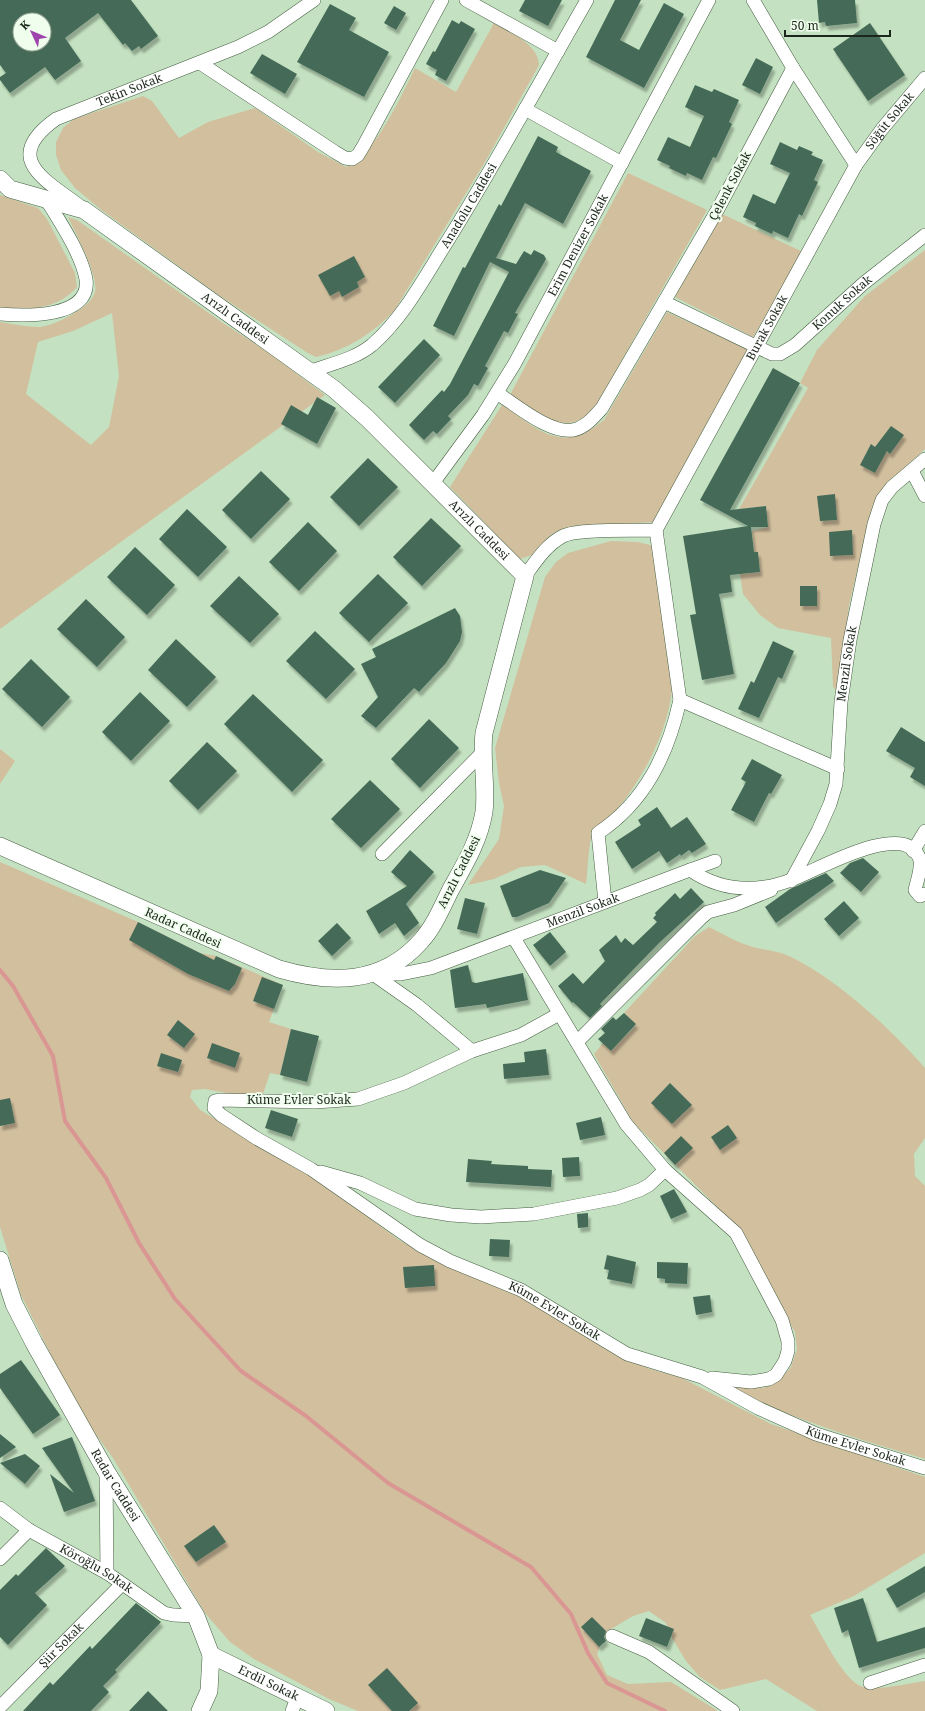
<svg xmlns="http://www.w3.org/2000/svg" width="925" height="1711" font-family="'Noto Serif',serif">
<defs>
<filter id="shadow"><feDropShadow dx="2.5" dy="4.5" stdDeviation="1" flood-color="#0004"/></filter>
</defs>
<rect width="100%" height="100%" fill="#c4e2c1"/>
<g fill="#d2bf9e" fill-rule="evenodd">
<path d="M494,23c16,10 44,20 45,42l-54,97 -91,149c-22,23 -47,39 -78,46l-10,-5 -89,-58 -117,-85 -25,-21 -14,-18 -5,-15v-13l7,-14 11,-9 69,-23 9,5 27,37 29,-16 47,-14 63,44 28,15c28,-11 56,-72 69,-99l41,24z"/>
<path d="M628,173l79,37 -113,199c-4,3 -8,8 -13,10 -24,14 -52,-13 -71,-24z"/>
<path d="M0,195l38,13 9,11 28,54 2,14c-19,22 -49,24 -77,21z"/>
<polygon points="720,213 803,252 753,337 675,297"/>
<path d="M68,217l9,3 146,103 46,30 56,42 -325,234v-307c13,2 27,5 40,5 14,-1 52,-20 55,-35 4,-15 -20,-60 -27,-75zM112,313l7,63 -10,51 -18,18 -65,-51 12,-52 35,-11z"/>
<polygon points="925,250 925,449 888,483 871,512 849,605 838,693 833,687 831,638 778,628 760,615 743,594 740,574 760,572 758,552 754,552 752,531 768,527 766,506 739,509 808,388 800,383 817,350 865,296"/>
<path d="M667,312l82,38 -95,172 -89,6 -13,6 -20,21 -12,4 -70,-72 52,-82c39,26 59,50 102,15z"/>
<path d="M611,541l27,1 16,4 18,144c-5,44 -29,88 -57,122 -6,7 -18,13 -22,21 -5,10 -5,39 -7,51l-41,-19 -24,2 -27,12 -26,6 31,-46 5,-33 -5,-23 -4,-35 50,-171 11,-15 12,-9z"/>
<polygon points="0,749 15,761 0,784"/>
<path d="M0,862l138,60 62,31 16,3 67,29 -14,37 22,7 -11,46 -10,-2 -7,21 -26,1 -32,-6 -13,1 -2,7 10,13 118,70 81,60 36,19 88,37 88,55 39,18 32,9 89,46 154,53v76l-71,43 -44,19c11,18 34,67 53,72 14,4 47,-4 62,-6v30h-108l-51,-32 -46,11 -20,-13 -14,-16 -14,-23 -6,-15 -17,-12 -16,5 -27,16 -9,22 10,21 21,9 43,-2 47,29h-360l-29,-12 -75,-40 -24,-17 -25,-29 -92,-155 -34,-47 -58,-116 -21,-68z"/>
<path d="M709,927c14,7 29,16 44,20 12,3 25,4 36,9 47,22 102,73 136,112v70l-11,16 1,22 10,10v273c-66,-20 -133,-39 -194,-72l32,1 16,-7 12,-14 6,-18 -2,-17 -57,-104 -105,-106 -39,-68 9,-11 8,8 25,-26 -12,-12 71,-77z"/>
</g>
<g fill="none" stroke-linecap="round" stroke-linejoin="round">
<polyline stroke="#d99693" stroke-width="4" points="0,970 13,986 53,1056 65,1121 106,1178 139,1243 175,1299 241,1371 306,1416 388,1483 531,1567 571,1614 588,1653 607,1683 665,1711"/>
</g>
<g fill="#446b58" fill-rule="evenodd" filter="url(#shadow)">
<path d="M0,0h131l27,36 -17,13 -2,-3 -7,5 -7,-8 -2,2 -25,-32 -33,25 16,23 -26,19 -10,-13 -35,26 -10,-13v-3l6,-4 -6,-8zM20,20h24v24h-24z"/>
<polygon points="525,0 562,0 548,26 519,11"/>
<polygon points="615,0 641,0 620,40 639,50 664,3 684,14 644,88 586,57"/>
<polygon points="817,0 855,0 857,23 826,26 825,22 819,23"/>
<polygon points="330,4 356,18 349,30 389,52 364,97 297,62"/>
<polygon points="394,6 406,13 396,30 384,23"/>
<polygon points="452,20 459,24 461,21 475,29 446,81 435,75 437,70 426,64 433,51 435,52"/>
<polygon points="870,23 905,75 868,101 833,49"/>
<polygon points="262,54 297,74 285,94 250,73"/>
<polygon points="756,58 773,67 760,94 742,85"/>
<polygon points="695,85 712,92 714,89 739,100 729,122 732,124 716,158 713,157 702,180 687,173 686,176 669,168 670,166 657,160 668,137 690,147 704,116 685,107"/>
<polygon points="538,136 558,147 556,152 591,171 563,224 525,203 496,258 516,264 524,251 531,255 534,250 544,255 546,259 515,313 518,314 508,333 504,331 485,366 488,368 478,386 474,384 468,395 448,416 451,419 437,434 433,431 424,440 409,425 442,390 444,392 450,384 509,272 490,262 454,336 433,326 463,267 465,268 499,204 501,206"/>
<polygon points="780,142 797,150 799,146 813,152 811,155 823,160 814,180 818,182 802,216 799,214 788,238 773,231 772,234 755,226 756,223 743,217 753,194 775,204 790,173 770,164"/>
<polygon points="354,256 365,277 357,282 359,287 342,297 339,291 330,296 318,275"/>
<polygon points="424,339 440,355 395,403 378,387"/>
<polygon points="773,368 800,383 730,510 766,506 768,527 751,527 754,552 758,552 760,572 730,575 732,592 719,594 734,674 702,680 690,615 696,614 683,536 748,526 700,500"/>
<polygon points="317,397 336,408 317,444 281,424 291,405 308,415"/>
<polygon points="891,426 904,435 890,454 887,451 875,473 860,465 871,444 875,447"/>
<polygon points="368,458 398,487 359,526 330,497"/>
<polygon points="261,471 290,499 251,539 222,510"/>
<polygon points="835,494 837,520 820,521 817,496"/>
<polygon points="187,509 227,547 198,577 159,539"/>
<polygon points="431,518 461,546 422,586 393,557"/>
<polygon points="308,522 337,551 299,591 269,562"/>
<polygon points="852,530 853,555 830,556 829,532"/>
<polygon points="135,547 175,585 147,615 107,577"/>
<polygon points="378,574 408,603 369,642 339,613"/>
<polygon points="239,576 279,614 250,643 210,606"/>
<rect x="800" y="586" width="17" height="20"/>
<polygon points="86,599 125,637 97,667 57,629"/>
<polygon points="455,608 460,616 462,632 460,641 446,663 419,692 414,688 376,728 361,716 378,697 361,664 376,657 372,649"/>
<polygon points="315,631 355,669 326,699 286,661"/>
<polygon points="176,639 216,677 187,707 148,670"/>
<polygon points="773,641 794,651 782,679 778,677 759,718 738,709 751,681 754,683"/>
<polygon points="31,659 70,697 42,727 2,689"/>
<polygon points="140,692 170,721 131,761 102,732"/>
<polygon points="253,694 323,760 292,792 224,724"/>
<polygon points="429,719 459,748 420,788 391,759"/>
<polygon points="901,727 925,742 925,786 910,777 915,768 886,751"/>
<polygon points="207,742 237,771 198,810 169,781"/>
<polygon points="752,759 782,775 771,794 769,793 754,822 731,810 746,782 741,779"/>
<polygon points="370,780 400,809 361,848 331,819"/>
<polygon points="657,807 671,828 687,817 706,844 692,853 689,850 681,856 680,854 667,863 659,851 632,869 615,842 641,825 638,820"/>
<polygon points="410,850 434,872 406,904 419,923 404,936 395,923 379,934 366,911 407,886 391,872"/>
<polygon points="863,858 879,872 861,892 840,873 850,863"/>
<polygon points="540,870 566,878 549,903 517,917 512,917 500,886"/>
<polygon points="826,873 834,881 776,923 765,907 790,889"/>
<polygon points="691,888 704,902 659,943 600,1004 602,1006 590,1018 573,1002 572,1003 558,986 573,973 583,984 605,961 599,950 616,935 621,943 625,938 633,945 657,922 653,918 656,915 655,913 675,893 680,899"/>
<polygon points="465,898 485,903 477,934 457,929"/>
<polygon points="844,901 859,918 839,936 824,919"/>
<polygon points="138,922 214,960 216,956 242,968 235,984 229,991 188,974 129,940"/>
<polygon points="337,923 351,938 332,956 318,941"/>
<polygon points="550,932 566,952 550,966 533,945"/>
<polygon points="468,965 472,982 476,983 523,973 528,1000 487,1008 486,1004 455,1008 450,970"/>
<polygon points="262,977 283,985 274,1009 253,1001"/>
<polygon points="624,1013 636,1024 611,1051 598,1039 605,1033 601,1029 613,1017 616,1020"/>
<polygon points="178,1020 195,1034 184,1048 167,1035"/>
<polygon points="291,1029 319,1036 307,1082 280,1075"/>
<polygon points="212,1043 240,1053 235,1068 207,1058"/>
<polygon points="546,1049 549,1075 504,1079 503,1064 525,1062 524,1052"/>
<polygon points="161,1053 182,1060 178,1072 157,1066"/>
<polygon points="670,1083 692,1105 672,1124 651,1103"/>
<polygon points="10,1098 15,1123 0,1126 0,1100"/>
<polygon points="271,1110 298,1119 292,1137 265,1128"/>
<polygon points="601,1117 605,1135 580,1140 576,1123"/>
<polygon points="728,1125 737,1138 720,1150 711,1137"/>
<polygon points="681,1136 693,1148 675,1165 664,1153"/>
<polygon points="579,1157 580,1176 563,1177 562,1158"/>
<polygon points="468,1159 492,1161 491,1164 528,1166 528,1169 552,1170 551,1187 466,1182"/>
<polygon points="674,1189 687,1212 671,1219 660,1196"/>
<polygon points="588,1213 588,1227 578,1228 577,1214"/>
<polygon points="490,1239 510,1240 509,1257 489,1256"/>
<polygon points="607,1255 636,1262 632,1284 607,1279 609,1270 604,1269"/>
<polygon points="657,1262 688,1263 687,1284 665,1283 665,1279 657,1278"/>
<polygon points="434,1265 435,1286 405,1288 403,1267"/>
<polygon points="710,1295 712,1312 696,1315 693,1297"/>
<polygon points="21,1360 60,1415 33,1434 0,1388 0,1374"/>
<polygon points="0,1434 16,1447 0,1458"/>
<polygon points="72,1437 95,1501 64,1512 50,1474 74,1493 42,1448"/>
<polygon points="25,1454 40,1466 25,1484 0,1463"/>
<polygon points="214,1525 226,1542 196,1562 184,1546"/>
<polygon points="46,1548 65,1566 35,1593 47,1605 8,1645 0,1637 0,1590 16,1574 18,1576"/>
<polygon points="925,1566 925,1592 897,1608 886,1589"/>
<polygon points="863,1598 877,1642 925,1627 925,1648 859,1668 848,1630 842,1633 834,1608"/>
<polygon points="136,1603 161,1622 115,1670 117,1672 103,1686 109,1692 91,1711 23,1711 50,1682 53,1685 90,1646 92,1649"/>
<polygon points="592,1617 606,1631 604,1637 606,1641 599,1647 581,1627"/>
<polygon points="646,1618 674,1629 667,1647 639,1636"/>
<polygon points="387,1668 418,1703 409,1711 392,1711 368,1685"/>
<polygon points="148,1691 168,1711 129,1711"/>
</g>
<g fill="none" stroke-linecap="round" stroke-linejoin="round">
<defs>
<g id="minor">
<polyline points="466,0 558,51"/>
<polyline points="753,0 793,68 856,165"/>
<polyline points="200,63 335,152 345,158 352,159 358,155 364,145 442,0"/>
<path id="s1" d="M793,68l-75,141 -54,93 108,52h8l15,-9 69,-62 61,-48"/>
<polyline points="525,109 622,163"/>
<path id="s2" d="M81,207c-35,-27 -81,-48 -25,-88l182,-72 30,-15 46,-32"/>
<path d="M0,314c23,2 92,5 86,-35 -5,-26 -26,-57 -40,-80"/>
<path id="s3" d="M311,371c20,-7 44,-12 61,-26 31,-27 51,-65 73,-100 50,-80 95,-163 142,-245"/>
<path d="M497,393c19,12 53,41 76,37 12,-2 22,-14 29,-22l62,-106"/>
<polyline points="912,471 925,496"/>
<path id="s4" d="M433,483l50,-68 32,-52 194,-363"/>
<path id="s5" d="M525,576c11,-15 21,-31 38,-40 16,-8 73,-5 93,-6l200,-365 26,-36 43,-51"/>
<polyline points="680,700 838,769"/>
<polyline points="913,851 925,831"/>
<polyline points="382,854 482,753"/>
<polyline points="690,870 715,861"/>
<path id="s6" d="M791,881l27,-50 12,-27 6,-20 5,-82 9,-62 24,-116 8,-24 10,-13 33,-28"/>
<path d="M605,902l-7,-69c47,-31 70,-79 82,-133l-24,-170"/>
<polyline points="514,938 626,1124 665,1170 736,1233 782,1320 788,1341 788,1351 785,1361 776,1375 769,1379 751,1382 712,1378"/>
<polyline points="373,974 417,1005 472,1051"/>
<path id="s7" d="M375,974h26l30,-6 259,-98c22,15 48,21 75,17 8,-1 18,-4 26,-7 23,-8 112,-61 128,-23 4,10 -2,23 -4,33l5,6 5,-2"/>
<path id="s8" d="M559,1014l-38,21 -49,16 -68,32 -46,16 -43,3 -96,-2 -4,1 -1,7 7,7 35,23 55,31 109,76 30,16 71,29 106,64 75,23 56,31 58,26 109,34"/>
<polyline points="577,1042 702,917 708,912 734,905 771,890"/>
<polyline points="321,1172 360,1183 415,1209 451,1215 481,1217 534,1214 617,1198 640,1190 649,1185 665,1170"/>
<polyline points="106,1471 107,1573"/>
<path id="s9" d="M0,1508l29,22 78,43 57,40 9,2 23,1"/>
<polyline points="0,1559 29,1530"/>
<polyline points="612,1636 649,1652 733,1711"/>
<polyline points="870,1683 925,1665"/>
<path id="s10" d="M0,1707l122,-123"/>
<polyline points="292,1711 297,1698"/>
</g>
<g id="tertiary">
<path id="s11" d="M0,179l10,10 74,21 250,179 33,29 158,158 -41,157c-3,26 3,55 0,79 -5,29 -19,52 -33,77 -9,18 -17,38 -30,52 -39,44 -90,43 -142,28l-279,-123"/>
<path id="s12" d="M0,1260l14,44 20,39 72,128 90,145 15,39 -2,36 -9,20"/>
<path id="s13" d="M211,1655l115,56"/>
</g>
</defs>
<use href="#minor" stroke="#445d41" stroke-width="14"/>
<use href="#tertiary" stroke="#445d41" stroke-width="18"/>
<use href="#minor" stroke="#fff" stroke-width="13"/>
<use href="#tertiary" stroke="#fff" stroke-width="17"/>
</g>
<g text-anchor="middle" stroke-width="4" stroke-linejoin="round" paint-order="stroke">
<g font-size="12" fill="#1c271b" stroke="#effeed">
<text dy="4" stroke="none"><textPath href="#s2" startOffset="200">Tekin Sokak</textPath></text>
<text dy="4" stroke="none"><textPath href="#s5" startOffset="621">Söğüt Sokak</textPath></text>
<text transform="translate(730 186) rotate(-62)" y="4">Çelenk Sokak</text>
<text dy="4" stroke="none"><textPath href="#s3" startOffset="237">Anadolu Caddesi</textPath></text>
<text dy="4" stroke="none"><textPath href="#s4" startOffset="279">Erim Denizer Sokak</textPath></text>
<text dy="4" stroke="none"><textPath href="#s1" startOffset="476">Konuk Sokak</textPath></text>
<text dy="4" stroke="none"><textPath href="#s11" startOffset="277">Arızlı Caddesi</textPath></text>
<text dy="4" stroke="none"><textPath href="#s5" startOffset="380">Burak Sokak</textPath></text>
<text dy="4" stroke="none"><textPath href="#s11" startOffset="601">Arızlı Caddesi</textPath></text>
<text dy="4" stroke="none"><textPath href="#s6" startOffset="228">Menzil Sokak</textPath></text>
<text transform="translate(459 872) rotate(-63)" y="4">Arızlı Caddesi</text>
<text dy="4" stroke="none"><textPath href="#s7" startOffset="219">Menzil Sokak</textPath></text>
<text transform="translate(183 928) rotate(24)" y="4">Radar Caddesi</text>
<text x="299" y="1104">Küme Evler Sokak</text>
<text dy="4" stroke="none"><textPath href="#s8" startOffset="767">Küme Evler Sokak</textPath></text>
<text dy="4" stroke="none"><textPath href="#s8" startOffset="1099">Küme Evler Sokak</textPath></text>
<text dy="4" stroke="none"><textPath href="#s12" startOffset="254">Radar Caddesi</textPath></text>
<text dy="4" stroke="none"><textPath href="#s9" startOffset="114">Köroğlu Sokak</textPath></text>
<text dy="4" stroke="none"><textPath href="#s10" startOffset="87">Şiir Sokak</textPath></text>
<text dy="4" stroke="none"><textPath href="#s13" startOffset="64">Erdil Sokak</textPath></text>
</g>
</g>
<g transform="translate(32 32) rotate(314)"><circle r="19" fill="#effeed" stroke="#9ba899"/>
<path d="M0-3L7 15L0 10L-7 15Z" fill="#9f43ad"/>
<text y="-6" font-size="11" font-weight="bold" text-anchor="middle" fill="#1c271b">K</text>
</g>
<path d="M785 30v6h105v-6" fill="none" stroke="#1c271b" stroke-width="2"/>
<text x="791" y="30" font-size="12" fill="#1c271b" stroke="#effeed" stroke-width="3" paint-order="stroke">50 m</text>
</svg>
